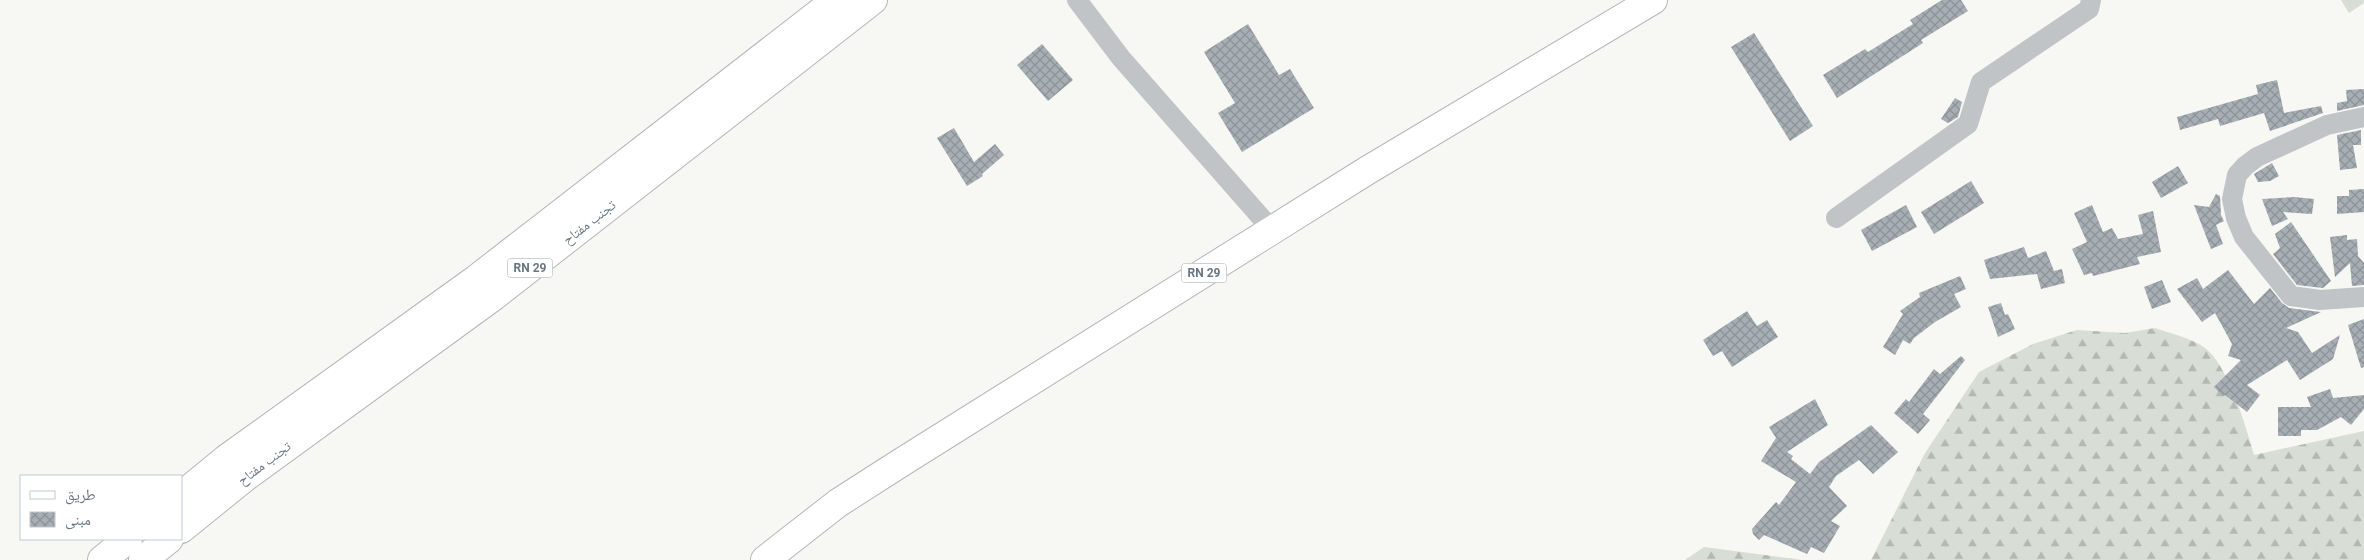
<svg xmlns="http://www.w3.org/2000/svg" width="2364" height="560" font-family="Roboto,'Noto Naskh Arabic',sans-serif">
<defs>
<pattern id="forest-firs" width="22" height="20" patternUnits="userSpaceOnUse" patternTransform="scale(1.25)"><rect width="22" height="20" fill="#d8ddd5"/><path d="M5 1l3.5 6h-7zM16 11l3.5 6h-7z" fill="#b3b8b2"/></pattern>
<pattern id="building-cross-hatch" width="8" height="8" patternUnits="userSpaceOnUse" patternTransform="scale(1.25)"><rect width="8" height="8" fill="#a7afb4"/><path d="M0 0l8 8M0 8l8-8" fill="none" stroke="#8c9398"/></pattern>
</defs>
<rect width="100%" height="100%" fill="#f7f7f4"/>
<g fill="url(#forest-firs)">
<path d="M2155,328c14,5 39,11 50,20 23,17 41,79 49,107l110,-24v129h-493l54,-107 54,-81 54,-28 44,-14 48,3z"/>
<polygon points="1704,547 1802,560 1685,560"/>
</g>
<polygon fill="#d8ddd5" points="2341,0 2364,0 2364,3 2349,13"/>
<g fill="url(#building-cross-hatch)">
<polygon points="1942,0 1961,0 1968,11 1921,40 1923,43 1837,98 1823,75 1865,49 1868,52 1913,24 1910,20"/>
<polygon points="1248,24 1279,75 1290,69 1314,108 1242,152 1218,113 1235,103 1204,52"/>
<polygon points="1754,33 1813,126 1790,141 1731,47"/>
<polygon points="1042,44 1073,80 1048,101 1017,65"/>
<polygon points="2277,80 2284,113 2321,106 2323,113 2270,131 2264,113 2220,126 2218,119 2180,130 2177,117 2258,94 2256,85"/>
<polygon points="2364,89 2364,105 2337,111 2337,103 2347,101 2346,90"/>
<polygon points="1955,98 1962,102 1958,117 1948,123 1941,119"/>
<polygon points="954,128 974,162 995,144 1004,155 982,174 983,176 967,186 937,138"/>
<polygon points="2361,130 2361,145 2353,145 2357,168 2340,170 2337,135"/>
<polygon points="2272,163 2279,176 2270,181 2258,182 2254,174"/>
<polygon points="2178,166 2188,183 2161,198 2152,182"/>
<polygon points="1971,181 1984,203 1934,234 1921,212"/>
<polygon points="2364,189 2364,212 2337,214 2337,196 2349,196 2349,190"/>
<polygon points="2216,194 2220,196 2221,215 2224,221 2216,225 2223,244 2211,249 2194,205 2209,207"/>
<polygon points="2294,197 2314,199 2312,214 2283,212 2288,219 2272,226 2262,199"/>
<polygon points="1906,205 1917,227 1872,251 1861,230"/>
<polygon points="2092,205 2103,232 2112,228 2118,239 2143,234 2138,215 2153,211 2161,252 2137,257 2140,264 2093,276 2092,273 2084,275 2072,249 2087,242 2074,213"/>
<polygon points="2291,222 2331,281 2323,288 2297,285 2273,254 2280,248 2275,234"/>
<polygon points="2347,235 2347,240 2357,239 2358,256 2364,263 2364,285 2352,286 2350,263 2335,277 2330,237"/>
<polygon points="2024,247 2028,258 2046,251 2054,271 2062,269 2065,283 2041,289 2037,274 1990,279 1984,260"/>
<polygon points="2228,270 2254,304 2270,288 2282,303 2289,308 2321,312 2286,328 2298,332 2312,353 2340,335 2333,359 2300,380 2287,360 2247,385 2260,395 2247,412 2225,395 2223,396 2214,387 2241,360 2228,356 2232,344 2215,313 2202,322 2177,289 2197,278 2203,289"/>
<polygon points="1960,276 1966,289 1954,294 1961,307 1935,322 1914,338 1910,344 1903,340 1895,355 1883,347 1903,314 1900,311 1920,297 1919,293"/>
<polygon points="2162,280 2171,302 2152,309 2144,287"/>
<polygon points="2001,303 2005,315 2008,314 2015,329 1998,337 1988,307"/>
<polygon points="1747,311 1757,326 1767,320 1778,337 1732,367 1722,351 1713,356 1703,340"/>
<polygon points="2364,319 2364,367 2361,368 2348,325"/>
<polygon points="1961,356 1965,360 1923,414 1930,420 1918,434 1894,413 1906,399 1909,402 1934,369 1940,374"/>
<polygon points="2330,389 2333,398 2364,395 2364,409 2351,425 2341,417 2317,430 2301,430 2301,436 2278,436 2278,407 2311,407 2307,397"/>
<polygon points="1815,399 1828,425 1787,452 1793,456 1791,459 1810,474 1819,462 1871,425 1898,452 1873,474 1859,460 1836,476 1829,487 1847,506 1831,521 1840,526 1824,553 1811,547 1807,554 1764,535 1759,540 1753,534 1752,529 1776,502 1779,505 1796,482 1761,461 1776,438 1769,427"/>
</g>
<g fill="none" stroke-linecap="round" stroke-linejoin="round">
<defs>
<polyline id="primary" points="765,560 838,503 902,462 1368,170 1653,0"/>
<g id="highway">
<polyline points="181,496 226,459 475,280 836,0"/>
<polyline points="181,529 244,478 494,296 873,0"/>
<polyline points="102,560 128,539"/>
<polyline points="143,560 169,539"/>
</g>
</defs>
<use href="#primary" stroke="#b3b8bb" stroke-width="30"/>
<use href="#highway" stroke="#b3b7ba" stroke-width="30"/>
<g stroke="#c0c4c7" stroke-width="20">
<polyline points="1077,0 1121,58 1273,231"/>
<polyline points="2364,117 2327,125 2257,157 2245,166 2237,175 2232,199 2236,218 2244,237 2291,296 2320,300 2364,297"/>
<polyline points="1836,218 1968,124 1981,82 2089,9 2091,0"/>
</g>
<use href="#primary" stroke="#fff" stroke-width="28"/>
<use href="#highway" stroke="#fff" stroke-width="28"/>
</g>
<g text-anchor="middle" stroke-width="5" stroke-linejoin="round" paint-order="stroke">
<g fill="#fff" stroke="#95a0a8" stroke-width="1">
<rect x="507.5" y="258.5" width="45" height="19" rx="4"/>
<rect x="1181.5" y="263.5" width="45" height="19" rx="4"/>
</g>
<g font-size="12" font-weight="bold" fill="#677783">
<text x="530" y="272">RN 29</text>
<text x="1204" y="277">RN 29</text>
</g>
<g font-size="14" fill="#677783" stroke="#fff">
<text transform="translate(589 222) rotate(-38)" y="5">تجنب مفتاح</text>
<text transform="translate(264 463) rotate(-37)" y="5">تجنب مفتاح</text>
</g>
</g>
<rect x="20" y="475" width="162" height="65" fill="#ffffff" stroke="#c2c9cd"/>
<rect x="30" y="491" width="25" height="8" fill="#ffffff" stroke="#c2c9cd"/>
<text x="65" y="500" font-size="15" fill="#677783">طريق</text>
<rect x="30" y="512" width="25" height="15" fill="url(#building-cross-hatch)" stroke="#c2c9cd"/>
<text x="65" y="525" font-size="15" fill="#677783">مبنى</text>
</svg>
